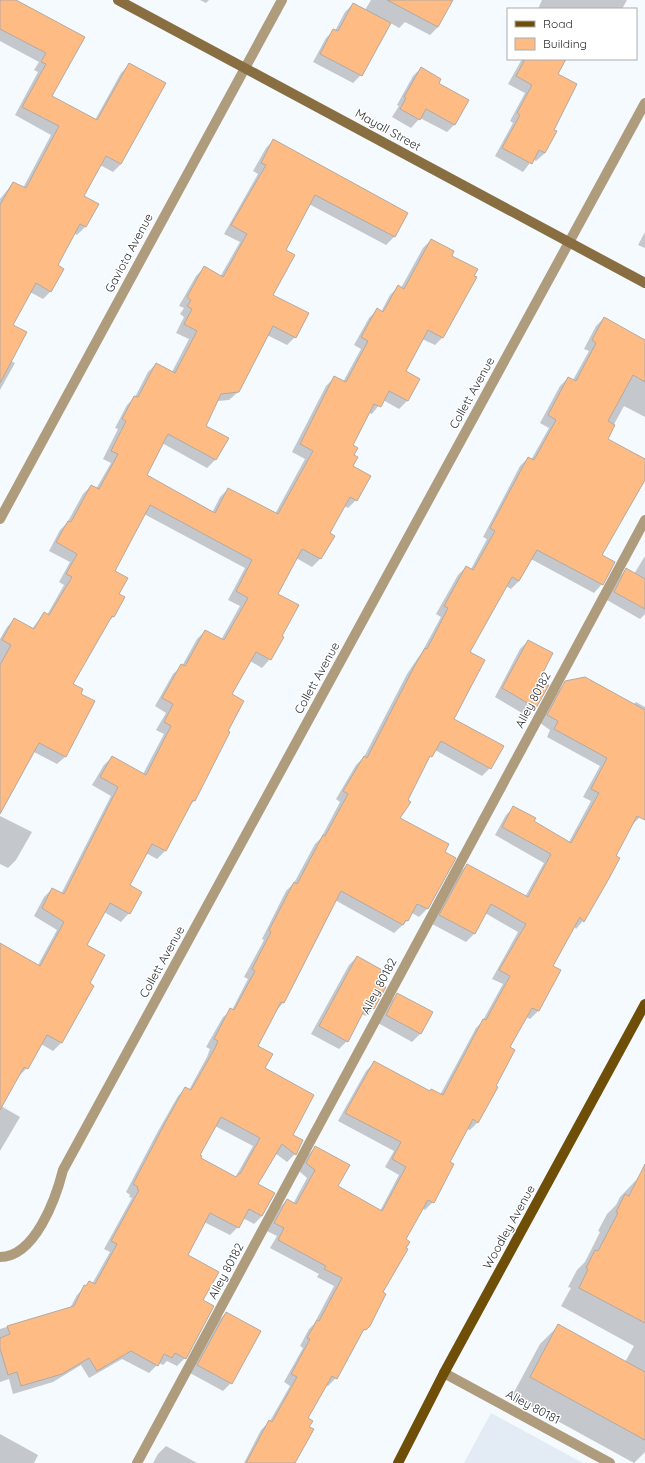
<svg xmlns="http://www.w3.org/2000/svg" width="645" height="1463" viewBox="0 0 645 1463" font-family="Quicksand,sans-serif">
  <style>
    .built { fill: #e3ecf4 }
    .shadow { fill: #0003; fill-rule: evenodd }
    .building { fill: #febb83; stroke: #b3aaa3; fill-rule: evenodd }
    .lines { fill: none; stroke-linecap: round; stroke-linejoin: round }
    .lane { stroke: #ae9c7d; stroke-width: 10 }
    .street { stroke: #ae9c7d; stroke-width: 10 }
    .secondary { stroke: #896e41; stroke-width: 10 }
    .primary { stroke: #6f4e08; stroke-width: 10 }
    .labels { text-anchor: middle; stroke-width: 3; stroke-linejoin: round; paint-order: stroke }
    .street-label { font-size: 12px; fill: #2c2f32; stroke: #fff }
  </style>
  <rect width="100%" height="100%" fill="#f5faff"/>
  <path class="built" d="M491,1413l92,50h-119z"/>
  <path class="shadow" d="M0,0h11l72,37 -32,60 44,23 26,-47 8,-8 -8,99 -8,8 -13,-7 -17,32 14,8 -12,22 -8,8 -3,-2 -17,33 -6,25 -8,8 -13,-7 -18,33 -1,36 4,2 -15,27v-191l13,-16 10,5 28,-53 -36,-20 23,-43 -4,-2 5,-8 -39,-21z
    M200,0h9l-3,3z
    M371,0h81l-14,27 -8,8 -25,-13 -6,6 -10,-6 -28,53 -8,8 -40,-21 13,-24 8,-8 1,1 10,-19 8,-8 12,6z
    M542,0h85l-5,9h-84z
    M522,59h43l-8,15 -5,56 -7,23 -9,8 -3,-2 -10,13 -28,-16 18,-33 -3,-2 15,-28 -17,-9z
    M421,68l17,15 17,41 -8,8 -27,-14 -9,10 -19,-11 7,-11 -2,-1 16,-29z
    M274,140l133,73 -13,24 -8,8 -77,-41 -25,46 -12,45 23,42 -8,8 -20,-10 -29,57 -9,8 -12,1 -12,25 22,12 -12,22 -8,8 -45,-25 -17,33 67,37 8,-16 8,-8 47,25 30,-55 -13,-7 34,-66 8,-8 9,4 18,-33 -7,-4 15,-27 8,-8 4,2 9,-17 8,-8 3,1 22,-40 8,-8 19,16 -7,81 -8,8 -13,-6 -18,32 15,8 -12,22 -8,8 -16,-9 -11,14 -3,-1 -17,33 -1,21 5,33 -8,8 -4,-2 -16,27 5,3 -13,23 -8,8 -16,-9 -19,36 4,42 -11,23 -8,9 -12,-7 -19,34 -5,36 2,1 -34,69 -7,7 -22,43 -8,8 -11,-6 -18,32 1,28 -8,9 -17,-10 -19,33 3,39 5,2 -32,57 -8,8 -12,-7 -14,24 -8,8 -18,30 19,11 -20,34v-206l38,20 19,-35 -23,-14 10,-19 8,-8 9,5 50,-98 -19,-11 12,-20 8,-8 31,17 21,-40 -8,-4 10,-17 -11,-7 18,-32 9,-8 15,-27 8,-8 16,9 19,-34 -12,-6 17,-32 -101,-54 -31,57 5,24 6,3 -11,19 -7,7 -34,60 -6,72 -9,8 -23,-12 -34,62v-175l7,-12 8,-8 17,10 12,-16 3,2 17,-30 -5,-3 11,-20 -21,-11 11,-21 7,-7 16,-29 8,-8 5,3 15,-26 -8,-4 15,-30 -3,-1 12,-23 8,-8 13,-25 8,-8 16,8 17,-33 -13,-6 8,-16 -4,-3 4,-6 -5,-2 17,-30 8,-8 16,9 20,-35 -16,-8 34,-60 -5,-3 13,-23z
    M645,232v16l-7,-3z
    M604,318l41,26v73l-21,-11 -18,33 39,21v18l-44,78 13,7 -12,21 -8,9 -63,-34 -12,22 -8,8 -5,-3 -37,66 -16,67 37,49 -8,8 -47,-26 -8,10 -28,59 55,39 -27,51 -8,8 -7,-4 -4,7 -14,13 -59,-33 -52,103 -7,8 -19,35 34,89 11,6 -7,13 -8,8 -12,-9 -18,31 17,9 -12,23 -8,8 -11,-6 -5,9 -8,8 -26,-13 -17,33 14,45 -16,58 -8,8 -10,-5 -4,4 -4,-2 -10,10 -27,-14 -33,19 -8,-13 -28,17 -40,12 -4,-15 -9,3v-53l70,-21 7,-13 12,-13 3,2 18,-32 -6,-3 28,-51 -3,-1 1,-2 -4,-3 31,-59 21,-37 8,-8 3,2 18,-33 3,-8 -4,-2 17,-30 9,-7 16,-31 -4,-2 20,-37 -2,-1 24,-48 8,-8 21,-39 6,-6 19,-36 -4,-3 20,-34 8,-8 43,-83 15,-22 19,-35 -5,-3 22,-39 8,-8 5,2 16,-30 -4,-2 37,-71 8,-8 3,2 18,-32 -9,-5 20,-37 8,-8 5,2 16,-29 -5,-2 12,-23zM215,1126l38,20 -18,32 -35,-19 -2,-4z
    M645,556v58l-5,5 -33,-19 11,-22 8,-8 8,4z
    M528,641l5,48 14,-3 -12,22 -8,8 -32,-19 25,-48z
    M566,682l67,23 3,-3 9,5v99l-5,11 -9,9 -48,95 -7,8 -2,-3 -23,40 9,5 -22,40 -8,8 -4,-2 -17,31 -31,74 -8,8 -3,-1 -18,34 -16,39 -8,8 -3,-2 -18,31 -35,87 -9,8 -24,44 -8,8 -3,-1 -18,33 -14,45h-49l17,-33 9,-9 20,-35 -6,-4 19,-34 -3,-2 9,-17 5,-5 20,-38 -17,-9 2,-3 -49,-26 7,-12 -10,-5 12,-23 8,-8 6,4 14,-26 -8,-7 8,-15 8,-8 22,39 43,24 19,-36 -14,-8 9,-16 -56,-30 28,-50 8,-8 56,29 10,3 36,-67 6,-6 21,-38 -11,-5 26,-47 -33,-19 -11,21 -8,8 -34,-18 27,-51 8,-8 58,32 19,-34 -49,-28 11,-20 8,-8 19,15 36,20 22,-41 -8,-4 17,-31 -53,-29 3,-7 -10,-7 18,-32z
    M0,816l32,16 -16,28 -8,8 -8,-4z
    M357,957l18,25 -1,26 -8,8 -5,-2 -14,27 -8,8 -28,-15 38,-69z
    M398,994l34,19 -12,21 -8,8 -34,-19 12,-21z
    M638,1178l7,4v270l-11,11 -122,-67 28,-52 18,-18 67,36 9,-16 -73,-40 10,-18 -3,-1 9,-17 8,-8 15,-30 -2,-1 9,-17 9,-9 4,-8z
    M226,1313l5,70 -8,8 -33,-18 28,-52z
    M0,1434l38,21 -4,8h-34z
    M166,1446l31,17h-44l5,-9z"/>
  <path class="building" d="M0,0h16l69,37 -33,59 45,24 32,-57 37,20 -45,81 -15,-8 -22,40 15,8 -13,23 -6,-3 -22,41 6,4 -13,23 -15,-9 -23,42 14,7 -27,51v-178l13,-23 13,6 33,-62 -37,-19 24,-43 -5,-2 5,-9 -46,-24z
    M387,0h66l-15,27z
    M353,3l38,20 -29,53 -42,-22 13,-25 5,2z
    M525,59h41l-8,15 19,10 -23,46 3,1 -12,22 -6,-3 -7,14 -30,-16 18,-33 -3,-2 15,-28 -16,-9z
    M421,67l20,12 -2,4 1,1 29,16 -14,25 -29,-16 -6,11 -20,-11 6,-11 -2,-1z
    M273,139l135,74 -13,24 -80,-42 -29,55 9,5 -22,40 36,18 -13,25 -23,-12 -34,66 -18,2 -15,32 23,12 -13,22 -48,-26 -21,41 68,38 13,-25 50,26 35,-63 -13,-7 34,-68 12,6 22,-41 -7,-4 16,-29 6,4 15,-27 6,4 27,-50 23,12 -2,5 26,13 -4,7 3,1 -34,61 -15,-8 -22,41 14,8 -12,22 -19,-10 -8,16 -7,-3 -21,41 5,3 -4,7 4,2 -5,9 18,10 -14,25 -7,-4 -20,36 5,3 -14,23 -19,-10 -24,45 21,11 -17,31 2,1 -13,23 -15,-8 -24,42 12,7 -16,30 2,1 -35,69 -2,-1 -27,51 -14,-7 -22,41 12,7 -12,22 -20,-11 -23,42 18,10 -15,28 4,3 -32,57 -15,-8 -19,34 -4,-2 -24,43v-167l40,23 24,-44 -22,-14 10,-20 12,6 54,-107 -18,-10 12,-21 34,19 25,-49 -7,-4 9,-18 -11,-6 19,-34 4,2 20,-36 19,10 24,-42 -12,-7 16,-31 -102,-55 -35,66 13,7 -9,16 6,3 -11,20 -2,-1 -39,68 10,5 -2,5 14,7 -29,56 -27,-14 -39,71v-149l11,-20 -9,-5 12,-22 20,11 10,-17 5,3 23,-38 -6,-3 11,-20 -21,-12 12,-21 3,1 20,-37 8,4 19,-35 -7,-3 15,-30 -4,-2 12,-23 4,1 18,-34 19,10 22,-42 -13,-7 8,-15 -5,-3 4,-6 -4,-3 17,-31 19,11 24,-43 -16,-9 35,-60 -5,-2z
    M604,317l41,23v42l-12,-7 -25,46 7,4 -7,14 37,20v21l-43,75 13,7 -12,23 -66,-35 -18,31 -7,-4 -42,75 15,8 -31,59 50,27 -13,23 -50,-28 -9,16 -2,-1 -22,44 3,2 -11,16 49,26 -4,8 11,6 -28,51 -11,-5 -9,17 -2,-1 -3,5 -62,-34 -57,112 -3,-1 -23,44 15,8 -8,14 49,27 -21,40 10,5 -7,15 -14,-11 -24,40 17,9 -13,23 -13,-7 -10,19 -29,-15 -22,42 31,17 -16,28 11,6 -28,53 -11,-6 -3,5 -8,-4 -6,12 -27,-15 -34,20 -8,-13 -27,16 -41,12 -4,-14 -9,3 -8,-27v-10l10,-4 -3,-8 67,-20 10,-21 2,1 3,-5 6,3 22,-40 -6,-3 28,-51 -2,-1 1,-2 -5,-3 32,-61 20,-36 6,3 24,-42 3,-7 -4,-2 16,-31 4,2 21,-39 -3,-2 19,-37 -2,-2 25,-48 3,2 26,-49 2,1 23,-42 -5,-3 21,-35 3,2 48,-93 10,-17 2,1 21,-41 -4,-2 22,-40 7,4 22,-39 -5,-3 38,-71 6,3 22,-40 -8,-5 20,-38 8,4 20,-38 -4,-3zM221,1117l39,21 -20,36 -1,-1 -3,4 -35,-19 1,-2 -2,-1z
    M626,568l19,11v30l-31,-17z
    M528,640l25,13 -18,35 14,-3 -13,23 -34,-20z
    M585,677l60,33v110l-8,-4 -21,40 4,2 -13,24 -23,40 -4,-5 -27,49 8,4 -22,41 -7,-3 -22,39 5,3 -19,36 2,1 -20,36 -5,-4 -23,43 4,2 -20,39 -6,-3 -22,39 4,3 -4,6 2,1 -25,43 3,2 -16,32 -4,4 -2,-1 -27,50 -5,-3 -24,42 5,3 -4,6 5,2 -19,34h-49l23,-43 3,2 25,-45 -6,-3 19,-35 -3,-1 10,-18 2,1 23,-43 -18,-9 2,-3 -48,-26 6,-12 -10,-5 13,-24 9,5 19,-34 -9,-7 9,-17 35,19 -12,21 44,25 24,-44 -14,-8 9,-17 -56,-29 29,-52 56,30 1,-2 12,6 40,-76 3,1 24,-44 -11,-6 27,-46 -35,-20 -16,30 -36,-19 28,-51 61,33 23,-43 -49,-27 11,-21 23,12 -2,3 37,22 28,-50 -8,-4 16,-31 -53,-29 4,-8 -11,-6 18,-34z
    M357,956l25,14 -6,12 10,5 -12,22 -7,-4 -19,37 -29,-16z
    M397,993l36,19 -12,22 -35,-19z
    M645,1164v159l-66,-35 9,-19 -2,-1 9,-18 3,1 20,-38 -2,-1 9,-18 4,2z
    M226,1312l35,19 -29,53 -35,-19z
    M558,1324l87,48v68l-115,-63z"/>
  <g class="lines">
    <path class="lane" d="M444,1373l166,90
      M137,1463l508,-943"/>
    <path class="street" d="M0,519l282,-519
      M0,1257c35,0 56,-59 63,-87l582,-1067"/>
    <path class="secondary" d="M118,0l527,283"/>
    <path class="primary" d="M398,1463l46,-90 201,-369"/>
  </g>
  <g class="labels">
    <g class="street-label">
      <text transform="translate(388 130) rotate(29)" y="4">Mayall Street</text>
      <text transform="translate(129 253) rotate(-62)" y="4">Gaviota Avenue</text>
      <text transform="translate(472 393) rotate(-61)" y="4">Collett Avenue</text>
      <text transform="translate(317 678) rotate(-61)" y="4">Collett Avenue</text>
      <text transform="translate(533 700) rotate(-62)" y="4">Alley 80182</text>
      <text transform="translate(162 962) rotate(-61)" y="4">Collett Avenue</text>
      <text transform="translate(379 986) rotate(-62)" y="4">Alley 80182</text>
      <text transform="translate(509 1227) rotate(-61)" y="4">Woodley Avenue</text>
      <text transform="translate(226 1271) rotate(-62)" y="4">Alley 80182</text>
      <text transform="translate(533 1407) rotate(28)" y="4">Alley 80181</text>
    </g>
  </g>
  <rect x="507" y="8" width="130" height="52" fill="#ffffff" stroke="#abacad"/>
  <rect x="515" y="21" width="20" height="6" fill="#6f4e08" stroke="#abacad"/>
  <text x="543" y="28" font-size="12" fill="#2c2f32">Road</text>
  <rect x="515" y="38" width="20" height="12" fill="#febb83" stroke="#abacad"/>
  <text x="543" y="48" font-size="12" fill="#2c2f32">Building</text>
</svg>
